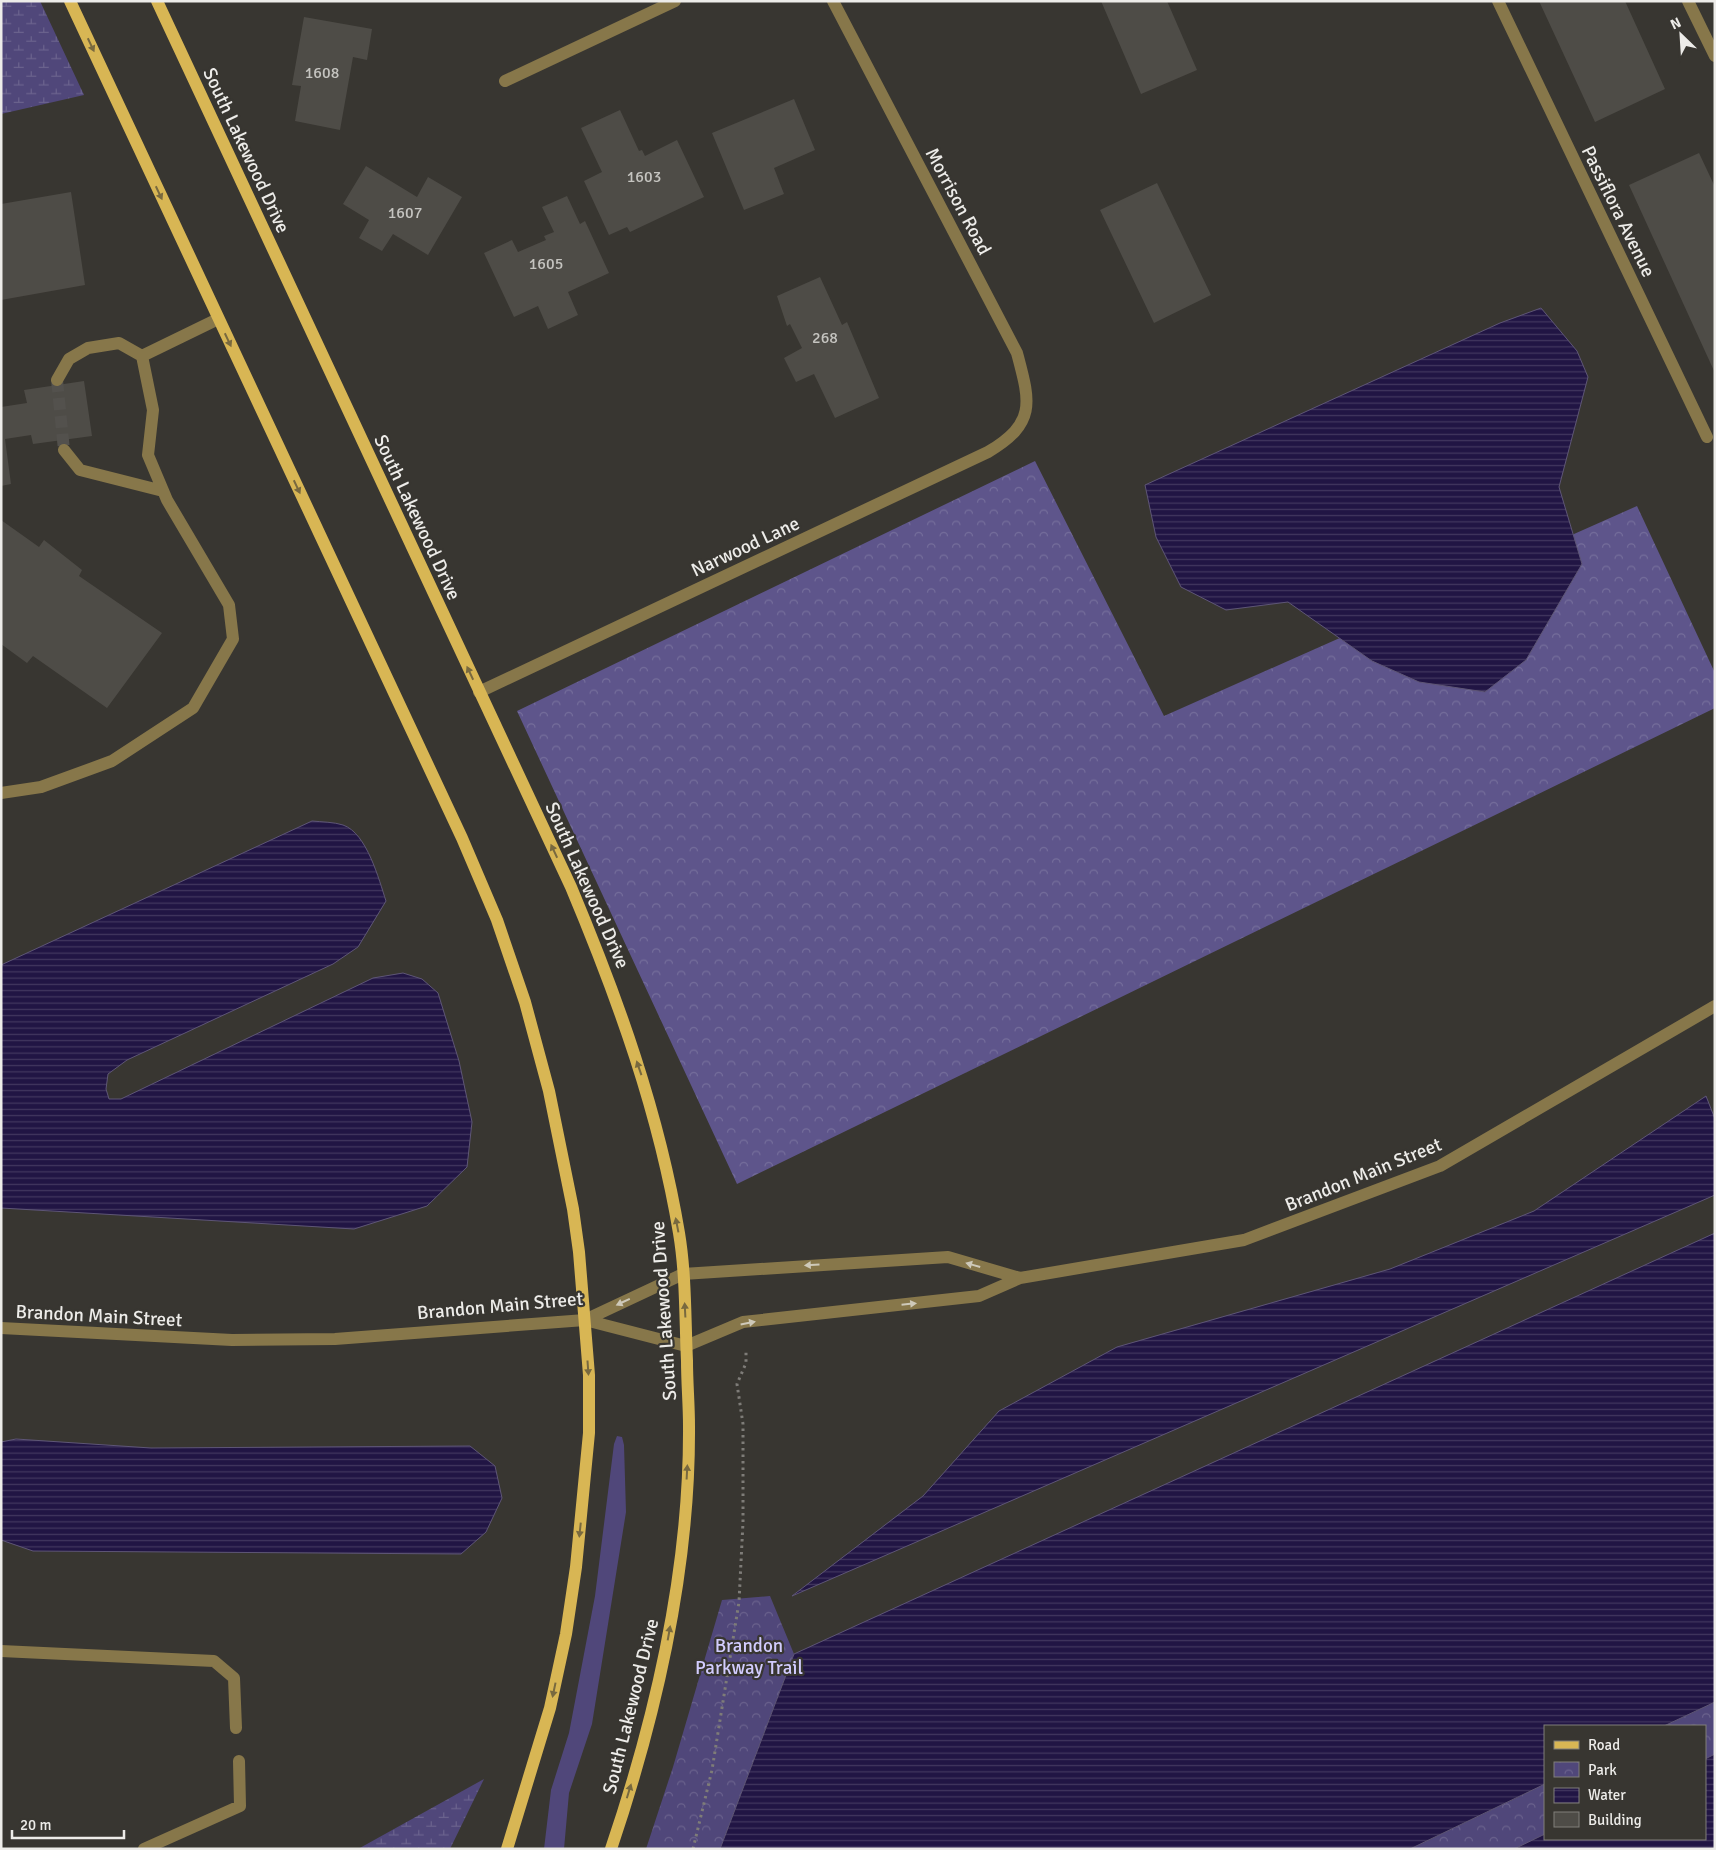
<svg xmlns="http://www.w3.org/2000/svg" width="1716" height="1850" viewBox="0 0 1716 1850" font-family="Signika,sans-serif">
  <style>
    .forest { fill: url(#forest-crowns) }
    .wetland { fill: url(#wetland-marsh) }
    .park { fill: url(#park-crowns) }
    .garden { fill: #50477a }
    .water { fill: url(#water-rules); stroke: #5e5676 }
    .building { fill: #4e4c47 }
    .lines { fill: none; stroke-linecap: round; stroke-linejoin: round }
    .minor-tunnel { stroke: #53514d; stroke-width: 12; stroke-dasharray: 12 6; stroke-linecap: butt }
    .path { stroke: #7e7c78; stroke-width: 3; stroke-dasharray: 2.5 4; stroke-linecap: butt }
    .minor { stroke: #87774a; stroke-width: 12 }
    .major { stroke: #d8b654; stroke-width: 12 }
    .oneway { fill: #78693f }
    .oneway2 { fill: #cec9b9 }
    .labels { text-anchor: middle; stroke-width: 4.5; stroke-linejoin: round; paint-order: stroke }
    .number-label { font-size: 16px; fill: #c5c4c0 }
    .street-label { font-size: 19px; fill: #edece9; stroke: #383631 }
    .park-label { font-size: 19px; fill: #d2ccfe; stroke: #383631 }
  </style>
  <defs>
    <pattern id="forest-crowns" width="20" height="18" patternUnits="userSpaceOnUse" patternTransform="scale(1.25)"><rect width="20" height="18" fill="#5e558b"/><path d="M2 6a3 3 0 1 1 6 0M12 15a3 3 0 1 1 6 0" fill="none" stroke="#756e9b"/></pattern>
    <pattern id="wetland-marsh" width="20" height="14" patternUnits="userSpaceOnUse" patternTransform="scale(1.25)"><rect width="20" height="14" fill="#50477a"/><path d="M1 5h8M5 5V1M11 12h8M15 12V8" fill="none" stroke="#6a628d"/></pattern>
    <pattern id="park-crowns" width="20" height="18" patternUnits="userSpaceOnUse" patternTransform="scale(1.25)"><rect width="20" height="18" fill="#50477a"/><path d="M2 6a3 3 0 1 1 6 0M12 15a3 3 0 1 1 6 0" fill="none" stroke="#6a628d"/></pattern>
    <pattern id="water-rules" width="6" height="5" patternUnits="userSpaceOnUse" patternTransform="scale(1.25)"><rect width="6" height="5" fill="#211544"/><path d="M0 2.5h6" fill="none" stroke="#42375f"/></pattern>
  </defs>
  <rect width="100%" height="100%" fill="#383631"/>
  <path class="forest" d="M1035,461l129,255 473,-210 78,167v35l-978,476 -220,-473z"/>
  <path class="wetland" d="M1,1h39l44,94 -83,19z
    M484,1779l-34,70h-92z"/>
  <path class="park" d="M770,1596l24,58 -74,195h-74l27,-82 49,-167z
    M1715,1702v52l-10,5v-33h-41z
    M1545,1784v50l-31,15h-104z"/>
  <path class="garden" d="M617,1436l5,1 2,8 2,67 -34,212 -23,69 -5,56h-20l7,-59 18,-57 26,-137 19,-152z"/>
  <path class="water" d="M1541,308l36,43 11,26 -29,110 23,77 -56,96 -41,32 -66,-10 -47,-21 -84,-59 -62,8 -45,-23 -25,-50 -11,-52 355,-162z
    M312,821c10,1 22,1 31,4 24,8 36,55 43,76l-28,46 -25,17 -206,96 -19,14 -2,15 3,10h12l252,-121 30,-5 19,6 16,14 21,68 13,61 -5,45 -40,39 -73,23 -353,-21v-243z
    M1706,1096l9,23v76l-923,401 131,-100 76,-85 118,-64 273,-78 144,-58z
    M1715,1233v469l-51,24h-119v58l-135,65h-690l74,-195z
    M16,1439l135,9 319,-2 25,20 7,32 -16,34 -25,22 -428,-3 -32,-11v-98z
    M1715,1754v95h-201l31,-15v5h160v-80z"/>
  <path class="building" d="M1101,1h66l30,69 -56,24z
    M1539,1h86l40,88 -70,33z
    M304,17l68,12 -5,31 -14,-3 -13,73 -45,-9 6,-35 -9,-1z
    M794,99l21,51 -41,18 10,26 -40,16 -32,-77z
    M620,110l19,41 3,-1 3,6 32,-16 27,57 -74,35 -3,-5 -18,8 -25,-54 18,-9 -21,-44z
    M1699,153l16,34v186l-86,-188z
    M366,166l51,31 11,-20 34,20 -34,58 -35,-21 -11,17 -23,-13 10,-18 -26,-16z
    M1157,183l54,112 -57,28 -54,-113z
    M71,192l14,93 -84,15v-96z
    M567,196l13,28 5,-3 24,52 -41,19 10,23 -30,14 -10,-23 -24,11 -30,-64 28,-13 6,12 28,-12 -2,-4 10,-4 -12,-25z
    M820,277l22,48 5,-3 32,76 -44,20 -21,-44 -18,8 -12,-24 18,-10 -12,-24 -3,2 -10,-30z
    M84,381l8,55 -59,8 -2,-9 -26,4 6,45 -10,2v-79l26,-4 -3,-13z
    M1,520l38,27 5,-7 38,30 -3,6 83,57 -55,75 -74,-52 -6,7 -26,-19z"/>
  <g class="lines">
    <path class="minor-tunnel" d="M57,380l7,70"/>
    <path class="path" d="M693,1849l19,-79 27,-168 4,-80v-98l-6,-40 9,-21v-13"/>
    <path class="minor" d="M1498,1l209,436
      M1688,1l27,55
      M505,81l170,-80
      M57,380l12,-21 19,-11 31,-5 23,13
      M64,450l16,20 83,21
      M479,692l509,-240c49,-29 42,-50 29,-99l-184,-352
      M1,793l40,-6 71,-26 81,-53 40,-69 -4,-34 -62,-105 -19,-45 5,-45 -11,-54 76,-37
      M585,1320l101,26 57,-24 236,-26 41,-18 224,-38 196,-74 275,-160
      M1,1328l231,12 103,-1 250,-19 98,-46 265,-17 72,21
      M1,1651l213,10 20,17 2,50
      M144,1849l96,-43 -1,-45"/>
    <path class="major" d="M70,1l392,837 35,82 28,82 24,89 24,118 6,43 10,123v58l-13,134 -10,67 -16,74 -43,141
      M157,1l414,886c47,112 88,226 108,346 7,42 6,86 8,128 0,22 2,43 2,65 1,144 -32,287 -78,423"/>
  </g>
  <defs><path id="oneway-solid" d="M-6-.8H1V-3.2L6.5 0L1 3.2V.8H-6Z" transform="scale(1.25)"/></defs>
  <g class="oneway">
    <use href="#oneway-solid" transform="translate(91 45) rotate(65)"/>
    <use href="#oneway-solid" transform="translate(159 193) rotate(65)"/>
    <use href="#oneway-solid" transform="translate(228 340) rotate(65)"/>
    <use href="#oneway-solid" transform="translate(297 487) rotate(65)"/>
    <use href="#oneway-solid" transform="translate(470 673) rotate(-115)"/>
    <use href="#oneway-solid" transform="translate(554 851) rotate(-115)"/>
    <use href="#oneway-solid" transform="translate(639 1068) rotate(-109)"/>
    <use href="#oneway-solid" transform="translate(677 1225) rotate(-101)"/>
    <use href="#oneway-solid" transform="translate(685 1310) rotate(-93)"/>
    <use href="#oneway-solid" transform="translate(588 1368) rotate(86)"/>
    <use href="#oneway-solid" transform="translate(687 1472) rotate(-87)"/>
    <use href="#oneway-solid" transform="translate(580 1530) rotate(96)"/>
    <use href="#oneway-solid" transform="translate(669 1633) rotate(-80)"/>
    <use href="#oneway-solid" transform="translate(554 1690) rotate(102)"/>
    <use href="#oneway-solid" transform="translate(629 1791) rotate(-73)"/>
  </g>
  <g class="oneway2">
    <use href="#oneway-solid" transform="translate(812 1265) rotate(177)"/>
    <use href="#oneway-solid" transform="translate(973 1265) rotate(-164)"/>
    <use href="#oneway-solid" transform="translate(623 1302) rotate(155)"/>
    <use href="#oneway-solid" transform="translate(909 1304) rotate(-6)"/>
    <use href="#oneway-solid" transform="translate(748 1323) rotate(-11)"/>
  </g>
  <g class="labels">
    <g class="number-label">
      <text x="322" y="78">1608</text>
      <text x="644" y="182">1603</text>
      <text x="405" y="218">1607</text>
      <text x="546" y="269">1605</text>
      <text x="825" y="343">268</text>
    </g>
    <g class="street-label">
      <text transform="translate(247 150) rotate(65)" y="7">South Lakewood Drive</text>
      <text transform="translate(959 201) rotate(62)" y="7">Morrison Road</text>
      <text transform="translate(1619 211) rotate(64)" y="7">Passiflora Avenue</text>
      <text transform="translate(418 517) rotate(65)" y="7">South Lakewood Drive</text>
      <text transform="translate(745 546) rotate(-25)" y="7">Narwood Lane</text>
      <text transform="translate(588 885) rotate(66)" y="7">South Lakewood Drive</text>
      <text transform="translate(1363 1174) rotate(-22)" y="7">Brandon Main Street</text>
      <text transform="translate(500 1305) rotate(-5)" y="7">Brandon Main Street</text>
      <text transform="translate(663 1311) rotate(-94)" y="7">South Lakewood Drive</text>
      <text transform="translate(99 1315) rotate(3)" y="7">Brandon Main Street</text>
      <text transform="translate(630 1706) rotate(-76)" y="7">South Lakewood Drive</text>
    </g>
    <g class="park-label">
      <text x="749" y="1652">Brandon<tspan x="749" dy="22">Parkway Trail</tspan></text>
    </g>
  </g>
  <rect width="1716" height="1850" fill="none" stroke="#edece9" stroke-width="5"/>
  <rect x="1544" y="1725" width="162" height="115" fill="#383631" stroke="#807f7b"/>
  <rect x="1554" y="1741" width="25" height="8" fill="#d8b654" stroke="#807f7b"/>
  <text x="1588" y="1750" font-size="15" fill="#edece9">Road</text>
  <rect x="1554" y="1762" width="25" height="15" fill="url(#park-crowns)" stroke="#807f7b"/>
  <text x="1588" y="1775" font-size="15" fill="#edece9">Park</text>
  <rect x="1554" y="1788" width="25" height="15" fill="url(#water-rules)" stroke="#807f7b"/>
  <text x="1588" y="1800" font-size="15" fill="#edece9">Water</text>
  <rect x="1554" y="1812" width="25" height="15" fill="#4e4c47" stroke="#807f7b"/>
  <text x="1588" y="1825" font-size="15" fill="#edece9">Building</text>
  <g transform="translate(1681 35) rotate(335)" stroke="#383631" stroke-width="4" paint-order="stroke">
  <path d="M0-4L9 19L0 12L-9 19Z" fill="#edece9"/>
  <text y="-8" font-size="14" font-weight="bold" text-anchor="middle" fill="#edece9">N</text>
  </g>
  <path d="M12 1830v8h112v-8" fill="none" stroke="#edece9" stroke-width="2.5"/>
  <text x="20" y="1830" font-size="15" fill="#edece9" stroke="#383631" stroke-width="4" paint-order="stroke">20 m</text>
</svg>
